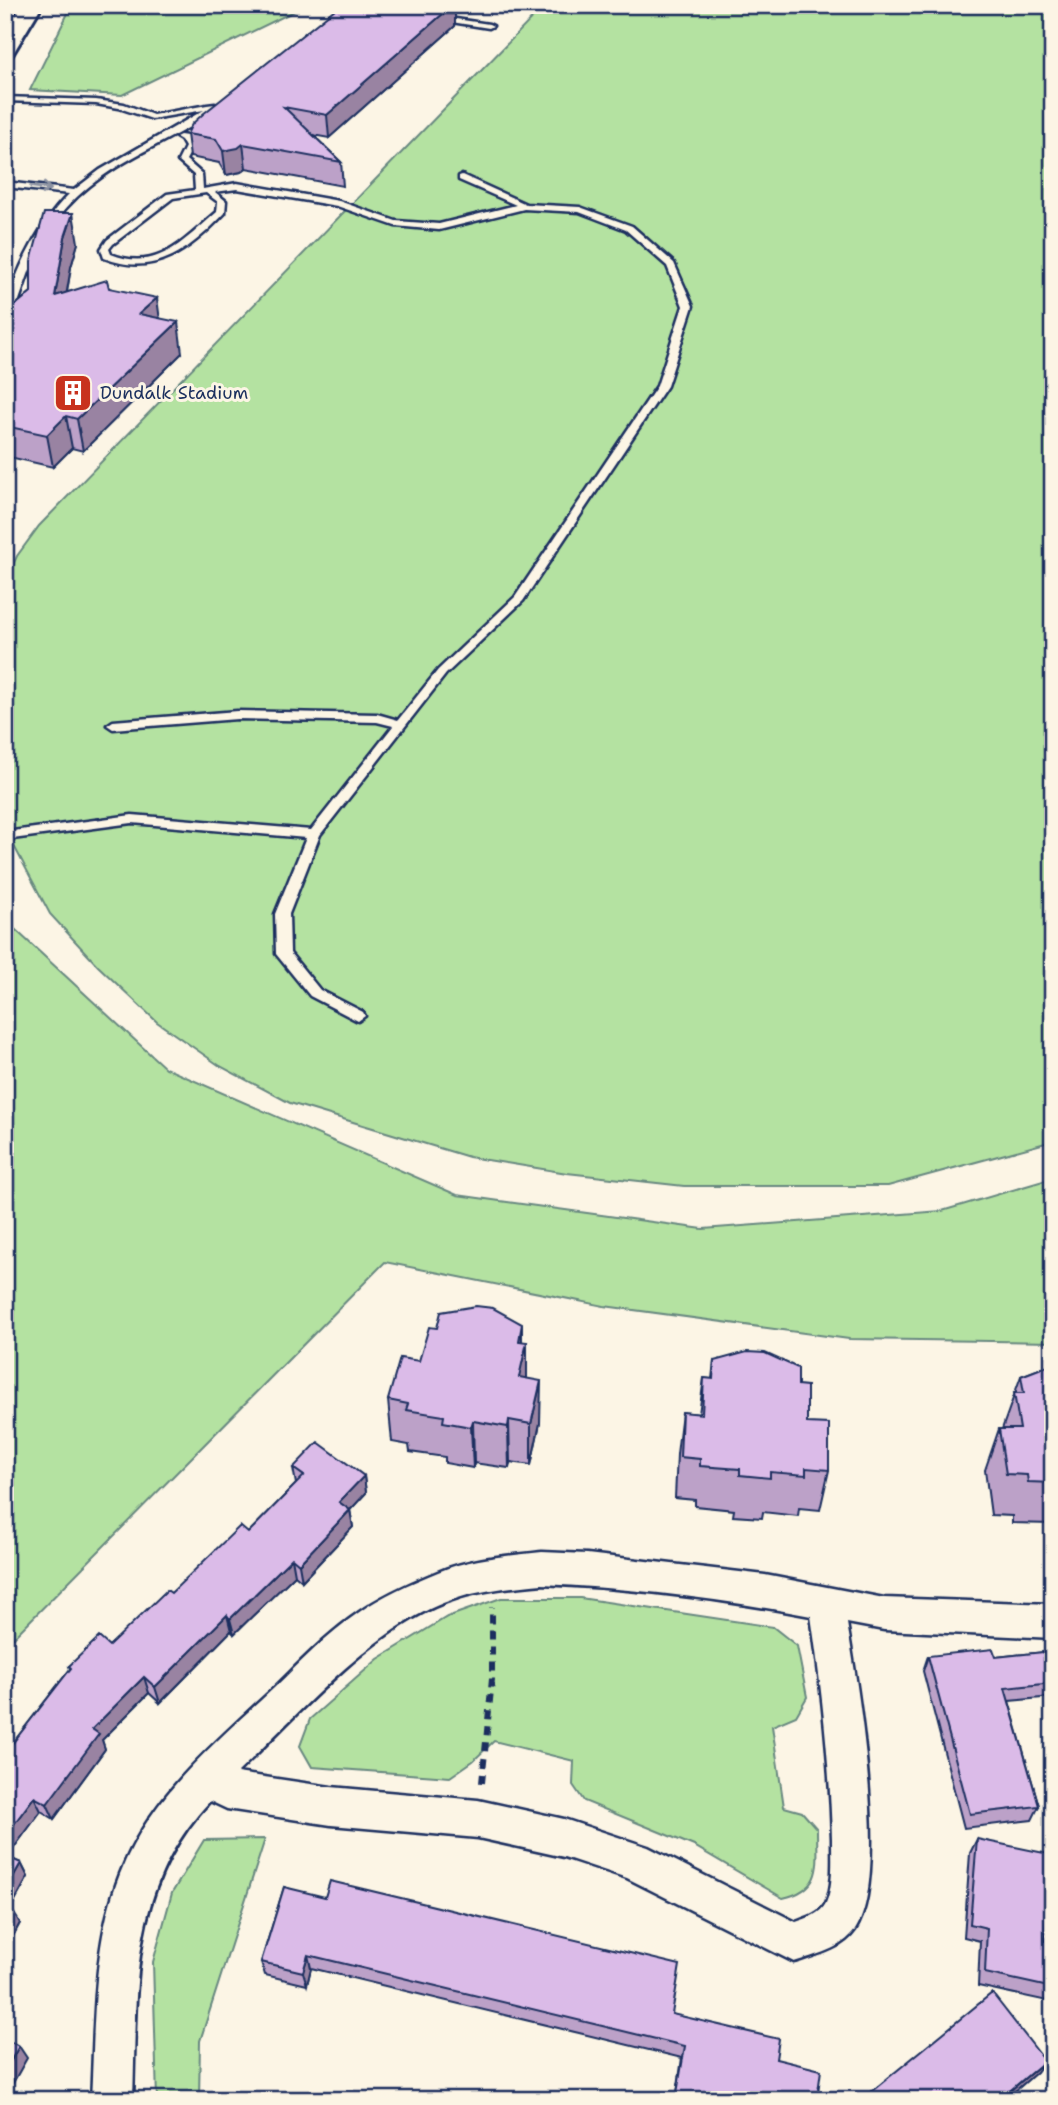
<svg xmlns="http://www.w3.org/2000/svg" width="1058" height="2105" viewBox="0 0 1058 2105" font-family="'Shantell Sans',sans-serif">
  <style>
    .green { fill: #b4e2a1; stroke: #688880; stroke-width: 2 }
    .lines { fill: none; stroke-linecap: round; stroke-linejoin: round }
    .service-casing { stroke: #1b2f5e; stroke-width: 5 }
    .minor-casing { stroke: #1b2f5e; stroke-width: 5 }
    .primary-casing { stroke: #1b2f5e; stroke-width: 6 }
    .path { stroke: #1b2f5e; stroke-width: 6; stroke-dasharray: 9 7; stroke-linecap: butt }
    .service { fill: #fcf5e5; fill-rule: evenodd }
    .minor { fill: #fcf5e5; fill-rule: evenodd }
    .primary { fill: #fcf5e5; fill-rule: evenodd }
    .wall { fill: #bca1c8; stroke: #1b2f5e; stroke-width: 2 }
    .shaded-wall { fill: #9983a2; stroke: #1b2f5e; stroke-width: 2 }
    .building { fill: #dbbbe8; stroke: #1b2f5e; stroke-width: 2 }
    .oneway { stroke: #8c92a2 }
    .labels { text-anchor: middle; stroke-width: 6; stroke-linejoin: round; paint-order: stroke }
    .far-poi-label { font-size: 18px; fill: #1b2f5e; stroke: #fcf5e5; text-anchor: start }
  </style>
  <rect width="100%" height="100%" fill="#fcf5e5"/>
  <filter id="ink" filterUnits="userSpaceOnUse"><feTurbulence type="fractalNoise" baseFrequency=".0143" numOctaves="2"/><feDisplacementMap in="SourceGraphic" scale="14" xChannelSelector="R" yChannelSelector="G"/><feConvolveMatrix kernelMatrix="1 2 1 2 8 2 1 2 1" color-interpolation-filters="sRGB"/></filter>
  <g filter="url(#ink)">
    <path class="green" d="M72,5h235l-185,90 -92,-5z
      M545,5h508v1136l-165,45h-204l-117,-13 -98,-16 -179,-54 -70,-37 -63,-44 -59,-56 -48,-52 -45,-85v-247l12,-26 22,-30z
      M5,920l160,148 292,127 246,34 239,-18 111,-33v164l-204,-3 -245,-33 -219,-44 -380,384z
      M501,1598h79l193,29 24,19 10,51 -11,19 -24,10 12,81 18,5 15,17c0,35 7,60 -34,69l-89,-52 -110,-45 -11,-16 1,-24 -80,-20 -21,20 -23,16 -138,-10 -12,-21 10,-27 68,-60 69,-42z
      M265,1839l-65,202 -1,59h-42l-4,-138 19,-69 32,-53z"/>
    <g class="lines">
      <g class="service-casing">
        <path id="service" d="M436,16l53,8 4,2 -4,2 -50,-8h-3z
          M5,97l91,3 28,4 29,11 54,-10 8,-1 4,2c-25,22 -59,36 -87,52 -40,22 -74,50 -94,92 -11,24 -18,50 -28,75l-5,3c0,-42 34,-105 64,-134l-64,-7v-5l69,8 26,-20 104,-60 -52,9 -33,-11 -23,-4 -91,-3z
          M180,135l7,1 6,11 -7,13 16,14 1,15 34,-6 102,18 57,20 43,3 77,-19 -57,-25v-4l3,-1 64,29 54,3 52,19 42,37 19,43 -26,80 -144,215 -77,73 -126,161 -31,79 1,39 30,37 43,22 2,4 -7,5 -48,-25 -34,-42 -1,-40 31,-76 -174,-15 -127,17v-8l127,-17 179,15 82,-104 -16,-4 -140,-3 -124,10 -6,-4 6,-4 124,-10 140,3 21,6 40,-50 77,-73 142,-211 26,-80 -16,-40 -41,-36 -47,-18 -55,-3 -85,21 -44,-4 -58,-20 -100,-17 -22,3 11,9 -1,12c-34,36 -70,65 -121,45l-3,-9 6,-9 60,-46 28,-4 -1,-15 -16,-14 7,-14 -4,-7 -5,-3zM206,193l12,9 -1,10c-33,28 -60,61 -106,42l-2,-5 4,-5 60,-46z"/>
      </g>
      <g class="minor-casing">
        <path id="minor" d="M542,1552l45,2 178,21 119,23 169,6v34l-169,-8 -37,-7c11,65 43,255 8,307 -13,19 -40,25 -61,32l-167,-84 -63,-21 -86,-19 -147,-13 -104,-16 -17,-8c-82,87 -73,188 -77,299h-42c4,-75 1,-155 29,-226 30,-78 95,-131 154,-186 27,-26 53,-54 84,-75 23,-17 53,-30 80,-41 33,-14 69,-16 104,-20zM542,1584c89,4 181,15 269,32 11,74 19,149 21,223 0,19 2,46 -6,64 -5,11 -19,15 -30,19l-148,-75 -84,-28 -86,-19 -147,-13 -94,-14c60,-57 141,-152 221,-175 27,-9 55,-11 84,-14z"/>
      </g>
      <g class="primary-casing">
        <path id="primary" d="M22,5h20l-30,50 -7,2v-24z"/>
      </g>
      <path class="path" d="M482,1783l10,-104v-72"/>
      <use href="#service" class="service"/>
      <use href="#minor" class="minor"/>
      <use href="#primary" class="primary"/>
    </g>
    <path class="wall" d="M455,26l-126,112 -16,-3 28,27 2,24 -97,-18 -5,4 -15,3 -7,-12 -29,-6 -3,-23z
      M78,243l-7,24 -4,25 42,-4 51,30 22,35 -99,98 -11,-3 -19,19 -48,-11v-142l26,-22z
      M522,1342h5v37l13,44 -9,42 -21,-3 -1,6 -35,-5 -1,5 -28,-5v-6l-35,-5 -1,-7 -17,-3 -4,-42 31,-39z
      M714,1361l84,24 9,38 22,47 -9,40 -21,-2 -1,8 -35,-4 -1,6 -29,-2 1,-6 -39,-4v-6l-20,-2 2,-44 5,-42 17,2 5,-36 8,1z
      M1053,1364v166l-1,-6 -40,-1v-7l-21,-1 -6,-45 14,-41h3l19,-53z
      M293,1468l71,8 2,17 -16,17 3,17 -51,54 -7,-6 -61,59 -3,-3 -71,72 -11,-10 -47,47 3,9 -51,70 -13,-8 -34,46 14,6 7,14 -18,32 10,14 -15,28v-198l65,-84 -1,-3 40,-20 62,-53 77,-60 48,-49z
      M1053,1651v46l-44,4 30,105 -7,14 -68,8 -41,-157 5,-15 68,1z
      M977,1839l68,102 8,1v59l-1,1 -74,-16 2,-45 -16,-4 6,-84z
      M284,1887l388,127 104,45 41,41h-141l6,-42 -371,-90 -4,17 -42,-10 -4,-13z"/>
    <path class="shaded-wall" d="M453,5h2v21l-126,112 -2,-23z
      M243,144l3,24 -5,4 -15,3 -3,-24z
      M73,213l5,30 -7,24 -10,59 -6,-30 10,-59z
      M157,298l4,30 -22,-14z
      M178,322l4,31 -99,98 -6,-32z
      M66,416l6,32 -19,19 -6,-32z
      M522,1324v38l5,-20v43l-8,34v-78z
      M541,1381l-1,42 -9,42v-41z
      M509,1420l1,42 -1,6 -1,-41z
      M473,1421l1,42 -1,5 -2,-41z
      M364,1476l2,17 -24,26 -3,-17z
      M350,1510l3,17 -51,54 -3,-17z
      M292,1558l3,17 -61,59 -4,-15z
      M227,1615l4,16 -71,72 -5,-16z
      M144,1677l5,16 -47,47 3,9 -51,70 -7,-15 45,-75z
      M34,1797l7,14 -36,49v-24z
      M21,1863l7,14 -22,40 -1,-26z
      M12,1910l8,13 -15,28v-28z
      M308,1955l3,13 -4,17 -4,-13z
      M19,2046l8,12 -22,39v-26z
      M1045,2061l-8,11 -32,28h-6z"/>
    <path class="building" d="M340,5h113l-126,110 -43,-8 57,55 -98,-18 -5,4 -15,3 -7,-12 -29,-5 5,-10 11,-10z
      M44,213h29l-8,24 -10,59 52,-16 2,8 48,10 -18,16 39,8 -101,97 -11,-3 -19,19 -42,-9v-112l26,-22v-31z
      M476,1306l17,2 29,16 -3,17 8,1 -8,35 22,4 -10,43 -22,-4 -1,7 -35,-6 -2,6 -28,-5 1,-6 -38,-6 2,-6 -20,-4 12,-42 19,3 10,-34 8,1 4,-16z
      M747,1352l18,1 33,15v17l9,1v37l22,1v46l-23,-2v7l-36,-3v6l-30,-3v-6l-40,-3v-7l-20,-2 2,-45 20,2 2,-36 9,1 1,-18z
      M1052,1364l1,119 -25,-1 -1,-7 -21,-1 -7,-45h21l-6,-36h10l-3,-17z
      M318,1442l46,34 -25,26 11,8 -51,54 -7,-6 -62,61 -3,-4 -72,72 -11,-10 -52,52 7,5 -52,70 -13,-7 -29,39v-83l66,-85 -2,-2 30,-29 10,9 58,-56 4,3 69,-67 8,7 56,-57 -11,-8z
      M993,1649l3,8 57,-6v32l-48,5 34,118 -69,8 -42,-158z
      M977,1839l72,15 -4,87 8,1v46l-68,-15 2,-45 -17,-4z
      M5,1856l16,7 -16,28z
      M330,1881l350,84 -8,49 107,25 -3,20 45,11 -4,30h-136l-5,-1 9,-53 -377,-91 -5,17 -42,-10 23,-75 41,10z
      M5,1907l7,3 -7,13z
      M992,1993l53,68 -46,39h-138z
      M5,2039l14,7 -14,25z"/>
    <defs><path id="oneway-shaft" d="M-6 0H5M1.5-3L5.5 0L1.5 3" fill="none" stroke-width="1.6" stroke-linecap="round" stroke-linejoin="round" transform="scale(1.75)"/></defs>
    <use class="oneway" href="#oneway-shaft" transform="translate(41 188) rotate(7)"/>
  </g>
  <defs>
    <g id="building-square" transform="scale(2.0125)"><rect x="-9" y="-9" width="18" height="18" rx="4" fill="#c8321e" stroke="#fcf5e5"/><path d="M-4-6H4V6H1V3H-1V6H-4ZM-2.5-4.3h1.7v1.8h-1.7ZM.8-4.3h1.7v1.8H.8ZM-2.5-1h1.7V.8h-1.7ZM.8-1h1.7V.8H.8Z" fill="#fff"/></g>
  </defs>
  <g fill-rule="evenodd">
    <use href="#building-square" x="73" y="393"/>
  </g>
  <g class="labels">
    <g class="far-poi-label">
      <text x="100" y="399">Dundalk Stadium</text>
    </g>
  </g>
  <rect width="1058" height="2105" fill="none" stroke="#fcf5e5" stroke-width="28"/>
  <rect x="14" y="14" width="1030" height="2077" fill="none" stroke="#1b2f5e" stroke-width="2.5" filter="url(#ink)"/>
</svg>
